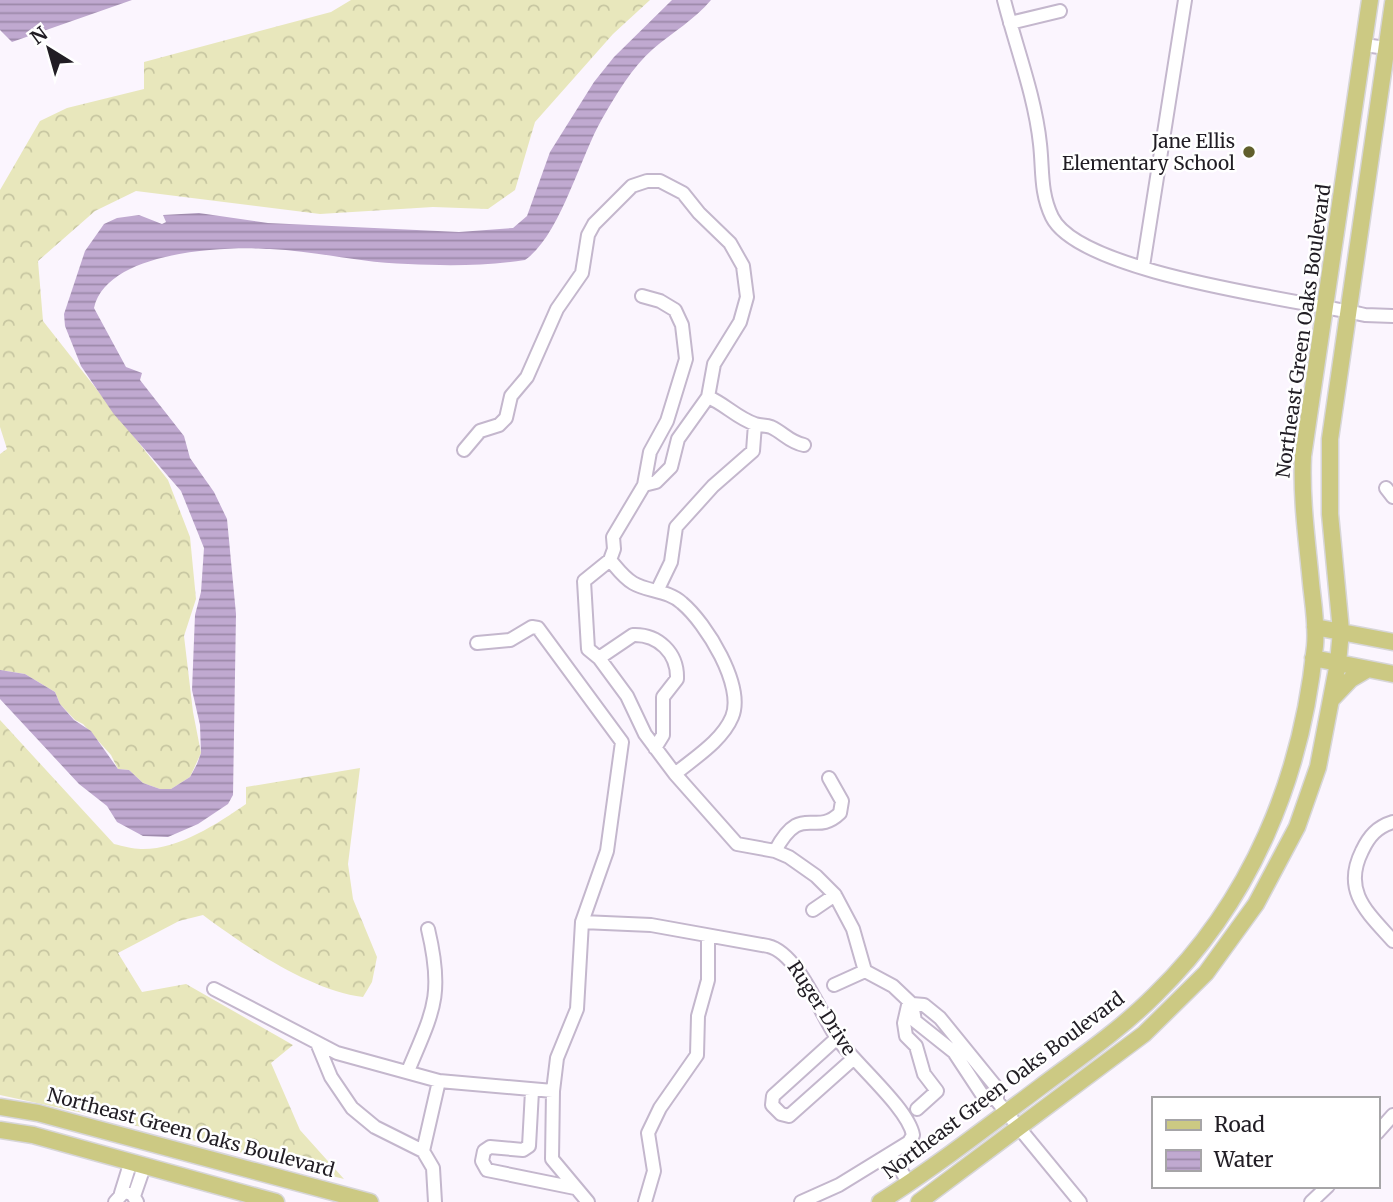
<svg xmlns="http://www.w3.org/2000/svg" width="1393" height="1202" viewBox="0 0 1393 1202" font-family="Merriweather,serif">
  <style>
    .forest { fill: url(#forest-crowns) }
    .water { fill: url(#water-rules) }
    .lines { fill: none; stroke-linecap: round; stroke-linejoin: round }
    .minor-casing { stroke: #c4b7cd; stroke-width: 16 }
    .major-casing { stroke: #d7d6d8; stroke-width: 19 }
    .minor { stroke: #fff; stroke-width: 12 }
    .major { stroke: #ccc983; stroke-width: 16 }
    .poi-dot { fill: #615f2c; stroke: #fff; stroke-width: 2.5 }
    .labels { text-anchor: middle; stroke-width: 5; stroke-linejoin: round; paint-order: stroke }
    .poi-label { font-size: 19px; fill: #211d24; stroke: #fff; text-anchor: end }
    .street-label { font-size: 19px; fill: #211d24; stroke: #fff }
  </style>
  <defs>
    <pattern id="forest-crowns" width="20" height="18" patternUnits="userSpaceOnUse" patternTransform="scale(1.75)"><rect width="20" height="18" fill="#e8e7bc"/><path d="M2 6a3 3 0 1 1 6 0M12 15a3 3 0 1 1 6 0" fill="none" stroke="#c7c6a1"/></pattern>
    <pattern id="water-rules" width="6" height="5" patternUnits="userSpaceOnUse" patternTransform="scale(1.75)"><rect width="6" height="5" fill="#c0a9d0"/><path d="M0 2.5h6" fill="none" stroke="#9c89a9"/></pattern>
  </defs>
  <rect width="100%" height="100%" fill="#fbf5fe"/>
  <path class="forest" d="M351,0h299l-37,34 -78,88 -20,68 -27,19 -55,-2 -113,7 -184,-23 -41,20 -57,50 5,60 125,159 22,57 6,62 -12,37 9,76 8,41 -11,24 -19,12h-11l-17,-6 -14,-13 -11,-1 -7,-14 -28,-31 -8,-4 -15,-16 -5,-12 -30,-18 -25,-4v-216l7,-5 -7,-22v-237l40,-69 27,-13 77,-19v-27l187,-50z
    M0,720l114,124c9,2 19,5 27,5 37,1 76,-25 105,-45v-17l114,-19 -12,96 5,35 24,58 -5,25 -9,15c-54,-7 -117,-50 -160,-82l-24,6 -61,32 24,39 44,-8 107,61 -22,18 29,67 44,49 -238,-61 -106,-23z"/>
  <path class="water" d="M0,0h132l-120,42 -12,-12z
    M672,0h39c-17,20 -38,32 -58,49 -21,18 -37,46 -51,70 -22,38 -42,117 -77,141 -38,6 -79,6 -117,4 -47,-1 -92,-13 -138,-15 -47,-3 -163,2 -176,59l32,59 16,6 -2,7 44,56 6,22 24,34 13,27 9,95 -3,181 -5,9 -30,20 -30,13 -25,-1 -26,-14 -10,-16 -28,-22 -79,-85v-29l25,4 30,18 5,12 14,16 17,11 27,38 11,1 14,13 17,6h11l19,-12 7,-13 4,-11 -1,-28 -8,-35 3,-75 6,-23 3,-44 -23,-57 -68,-78 -32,-47 -16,-40 -1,-12 21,-63 19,-27 13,-6 22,-3 23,9 4,-2 -3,-7 36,-2 69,10 191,9 54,-4 14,-12 23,-64 44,-70 20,-25z"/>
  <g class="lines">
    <g class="minor-casing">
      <path id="minor" d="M1004,0c12,47 31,96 36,144 3,26 0,48 12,73 28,57 249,83 313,98l28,1
        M1010,23l50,-12
        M1365,45l28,4
        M1143,266l42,-266
        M642,296l18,5 15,9 7,15 4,34 -19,62 -17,31 -6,33 -31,52 1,12 -4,11 -26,21 4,68 11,9 28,38 18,38 30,40 62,70 38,7 14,6 27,19 19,19 18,34 12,42 28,15 19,18 12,1 16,13 57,70v13l83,101
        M708,397c17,7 29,21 47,27 5,2 11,1 16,3 13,6 18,15 33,18
        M464,450l16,-19 19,-6 7,-7 5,-22 16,-19 30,-68 25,-36 6,-38 6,-11 38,-38 15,-5h13l23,12 16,20 31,30 13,23 4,31 -7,25 -26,42 -6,33 -30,42 -7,28 -15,15 -12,3
        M1386,488l7,9
        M610,560c7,8 13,17 23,23 15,9 35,7 49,20 24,20 63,83 50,114 -10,24 -38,41 -57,57
        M658,589l13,-27 5,-35 37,-41 40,-35 2,-27
        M477,643l33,-3 22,-13 6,1 84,114 -15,109 -25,71 -5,87 -20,49 -4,33 -1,68 36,43
        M599,658l34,-23c25,-1 45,18 44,44l-14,18v38l-8,13
        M1393,822c-16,5 -24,14 -31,29 -20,40 5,61 31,90
        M775,851c27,-50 39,-13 65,-38l2,-12 -13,-23
        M813,910l22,-15
        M582,922l69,3 117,21c30,7 52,67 69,92 18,26 71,70 76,97l-4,7 -70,43 -38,17
        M834,985l31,-14
        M214,989l123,64 102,28 114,10
        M909,1001l-5,22 2,13 10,10 8,28 13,17 -20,18
        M912,1004l3,17 39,31 31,47h11
        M837,1038l-64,58 -1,9 9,9 8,2 64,-57
        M317,1043l14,34 21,31 23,19 48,24 10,17 2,34
        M408,1071c25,-60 36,-75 20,-142
        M532,1091l-3,55 -6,4 -33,-3 -6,4 -2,10 5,9 88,18
        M1377,1133l16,-18
        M423,1151l16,-70
        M890,1154l19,29
        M121,1193l9,-29
        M134,1196l10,-29
        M115,1202l9,-10 8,2 5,8
        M645,1202l9,-31 -6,-38 12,-25 37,-53 1,-39 10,-36v-43
        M1311,1202l17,-16"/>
    </g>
    <g class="major-casing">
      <path id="major" d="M1315,627l78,15
        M1313,658l80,16
        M1331,700l20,-21 17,-10
        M0,1107l38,6 332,89
        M0,1130l33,5 243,67
        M880,1202c55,-35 107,-75 159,-114 40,-30 81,-58 116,-93 96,-93 147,-217 160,-349 2,-21 -2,-43 -4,-63 -4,-43 -10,-84 -8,-127l67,-456
        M919,1202l225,-168 62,-61 50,-69 41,-77 21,-60 20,-104 3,-32 -11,-117v-75l63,-436"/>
    </g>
    <use href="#minor" class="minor"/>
    <use href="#major" class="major"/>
  </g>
  <circle class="poi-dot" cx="1249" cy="152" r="7"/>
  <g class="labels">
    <g class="poi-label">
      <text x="1235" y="148">Jane Ellis<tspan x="1235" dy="22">Elementary School</tspan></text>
    </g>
    <g class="street-label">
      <text transform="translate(1303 331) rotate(-82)" y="7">Northeast Green Oaks Boulevard</text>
      <text transform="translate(822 1008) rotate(57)" y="7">Ruger Drive</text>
      <text transform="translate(1003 1085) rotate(-37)" y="7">Northeast Green Oaks Boulevard</text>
      <text transform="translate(191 1132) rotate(15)" y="7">Northeast Green Oaks Boulevard</text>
    </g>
  </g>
  <rect x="1152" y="1097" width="228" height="91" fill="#ffffff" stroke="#a6a5a7" stroke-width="2"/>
  <rect x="1166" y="1120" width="35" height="10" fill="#ccc983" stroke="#a6a5a7" stroke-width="2"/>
  <text x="1214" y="1132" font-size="21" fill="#211d24">Road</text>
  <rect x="1166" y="1150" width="35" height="21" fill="url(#water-rules)" stroke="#a6a5a7" stroke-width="2"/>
  <text x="1214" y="1167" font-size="21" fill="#211d24">Water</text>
  <g transform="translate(49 49) rotate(323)" stroke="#ffffff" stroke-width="5" paint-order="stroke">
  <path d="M0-5L12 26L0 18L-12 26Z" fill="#211d24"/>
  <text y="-10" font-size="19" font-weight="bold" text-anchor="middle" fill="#211d24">N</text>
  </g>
</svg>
